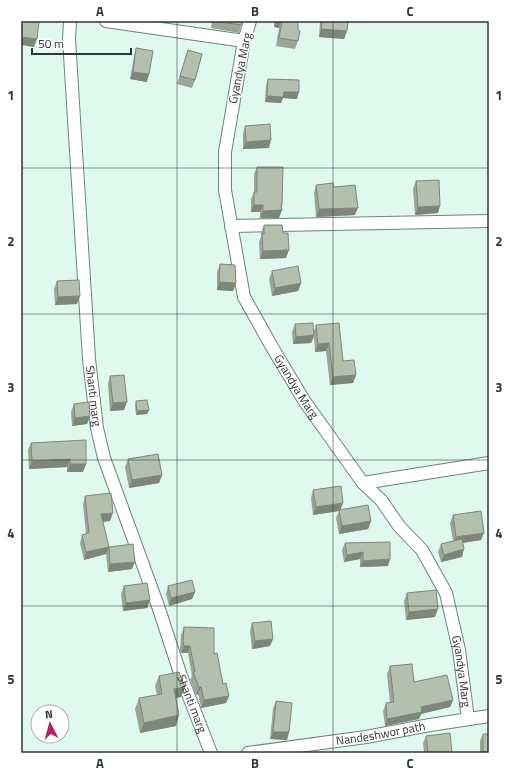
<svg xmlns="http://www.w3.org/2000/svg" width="510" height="774" viewBox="0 0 510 774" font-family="'Titillium Web',sans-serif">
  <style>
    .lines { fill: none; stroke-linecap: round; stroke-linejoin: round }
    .street-casing { stroke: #6d847b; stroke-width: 14 }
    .street { stroke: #fff; stroke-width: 12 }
    .wall { fill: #9aa595 }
    .shaded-wall { fill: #7d8679 }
    .building { fill: #b3c0ad; stroke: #7d8679 }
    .grid { fill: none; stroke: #2d3733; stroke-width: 1; stroke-opacity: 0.55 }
    .labels { text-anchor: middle; stroke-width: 3; stroke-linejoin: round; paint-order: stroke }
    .street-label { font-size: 12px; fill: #2d3733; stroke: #fff }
    .neatline { fill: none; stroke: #2d3733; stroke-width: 1.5 }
    .grid-label { font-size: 13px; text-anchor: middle; font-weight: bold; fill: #2d3733 }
  </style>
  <rect width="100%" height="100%" fill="#dff9ee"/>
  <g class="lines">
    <g class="street-casing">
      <g id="street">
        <path id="s1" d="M70,21l-1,18 20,320 8,69 7,30 54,148 23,70 30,77"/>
        <path d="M106,21l138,20"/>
        <path id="s2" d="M250,21l-6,20 -19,111v38l19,107 28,50 33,55 58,81 18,17 18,26 23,24 24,43 13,57 9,69"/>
        <path d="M231,226l258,-5"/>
        <path d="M363,483l126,-20"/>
        <path id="s3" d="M248,753l118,-16 64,-12 59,-9"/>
      </g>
    </g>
    <use href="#street" class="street"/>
  </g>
  <path class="wall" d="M212,21h30l-3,12 -28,-5z
    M274,21h24v20l-3,8 -19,-3 3,-18 -5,-1z
    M320,21h28l-4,18 -25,-2z
    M136,48l11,34 -17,-3 4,-23z
    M188,50l7,30 -3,8 -15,-4z
    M268,79l29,20 -14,-1 -2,5 -16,-1 1,-17z
    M245,126l24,22 -26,1v-15z
    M257,167l25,38 -3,13h-19v-6h-9v-13l3,-7v-18z
    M416,181l22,32 -23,2 -2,-26z
    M316,185l39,30 -39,2 -2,-24z
    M264,225l19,8 3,25 -26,1 -1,-17 2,-5v-4z
    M220,264l16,19 -3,8 -16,-1v-18z
    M272,271l29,12 -3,8 -26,5 -3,-17z
    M57,281l20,23 -22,1 -1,-16z
    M295,324l19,7 2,-6 27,36 13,14 -3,8 -23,2 -4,-34 -11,1 -1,-15 -3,6 -18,1 -1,-12z
    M110,376l14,34 -14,1 -2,-27z
    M136,401l13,9 -2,4 -11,1 -1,-10z
    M74,404l16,12 -3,8 -15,2 -1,-14z
    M31,443l55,21 -3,8h-16v-5l-38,2 -1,-19z
    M128,459l34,16 -3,8 -30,5 -4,-21z
    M313,490l28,20 30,11 -3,8 -29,5 -3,-16 3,-7 -26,4 -2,-17z
    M85,496l25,25 -7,1 6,25 23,22 -24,3 -2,-18 -22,6 -4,-17 2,-8 4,-1 -3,-30z
    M453,515l28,25 -18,3 -1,14 -21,5 -3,-10 3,-8 12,-3 -3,-18z
    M345,543l43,23 -28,1v-8l-16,3 -2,-12z
    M124,586l26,14 -3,8 -24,3 -2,-17z
    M168,586l27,6 -3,7 -23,7 -3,-12z
    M407,593l28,24 -29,3 -2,-19z
    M252,623l18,23 -18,3 -2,-19z
    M184,627l30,27 9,30 6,12 -3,7 -25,5 -3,-14 -2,1 -6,-15 2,-4 -4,-23h-7l-1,-3 1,-15z
    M390,666l24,16 39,18 -3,7 -29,7 -2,5 -34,7 -2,-15 3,-8h4l-3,-29z
    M159,676l26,11 -4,10 -5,1v28l-36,7 -5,-24 4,-11 18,-3 -2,-9z
    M276,701l13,31 -2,8 -17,-1 3,-30z
    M483,734l6,19h-9v-12z
    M426,736l26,17h-28l-1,-10z"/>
  <path class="shaded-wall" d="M276,21h5l-2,7 -5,-1z
    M321,29l26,2 -3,8 -25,-2z
    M21,37l16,2 -3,8 -13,-2z
    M133,72l16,2 -2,8 -17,-3z
    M284,92h15l-2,7 -14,-1 -2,5 -16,-1 2,-6z
    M271,140l-2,8 -26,1 3,-7z
    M254,205h9l-3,7h-9z
    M281,205h1l-1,5h1l-3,8h-19l3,-7z
    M440,206l-2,7 -23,2 3,-8z
    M358,208l-3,7 -39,2 3,-8z
    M289,250l-3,8 -26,1 3,-8z
    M219,282l17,1 -3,8 -16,-1z
    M301,283l-3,8 -26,5 3,-8z
    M80,296l-3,8 -22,1 3,-8z
    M314,335l-3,8 -18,1 3,-7z
    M329,343l-3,8 -11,1 3,-8z
    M356,375l-3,8 -23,2 3,-8z
    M127,402l-3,8 -14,1 3,-8z
    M149,410l-2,4 -11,1 1,-4z
    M90,416l-3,8 -15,2 3,-8z
    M70,459l-3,8 -38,2 3,-8z
    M70,464h16l-3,8h-16z
    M162,475l-3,8 -30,5 3,-8z
    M343,503l-3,8 -1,-1v1l-26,4 3,-8z
    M113,513l-3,8 -11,1 2,-8z
    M371,521l-3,8 -29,5 3,-8z
    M484,533l-3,7 -27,4 2,-7z
    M109,547l-3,7 -22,6 2,-8z
    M464,549l-2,8 -21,5 3,-7z
    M363,552l-3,7 -16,3 3,-7z
    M390,559l-2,7 -28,1 3,-6z
    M135,562l-3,7 -24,3 2,-8z
    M195,592l-3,7 -23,7 2,-8z
    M150,600l-3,8 -24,3 3,-8z
    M438,609l-3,8 -29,3 3,-8z
    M273,639l-3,7 -18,3 3,-8z
    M184,646h6l-2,7h-7z
    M185,687l-4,10 -11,2 4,-10z
    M199,687h2l-3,7 -2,1z
    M229,696l-3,7 -25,5 3,-8z
    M453,700l-3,7 -29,7 -2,5 -34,7 2,-7 34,-12z
    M179,715l-3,11 -36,7 4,-10z
    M273,732h16l-2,8 -17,-1z"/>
  <path class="building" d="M21,21h18l-2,18 -16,-2z
    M216,21h26l-1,4z
    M282,21h16v9l2,1 -2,10 -19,-3z
    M322,21h26l-1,10 -26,-2z
    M136,48l17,3 -4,23 -16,-2z
    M188,50l14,4 -7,26 -15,-4z
    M268,79l31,1v12h-15l-1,5 -16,-1z
    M270,124l1,16 -25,2 -1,-16z
    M257,167h26l-1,38h-1l1,5 -19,1v-6h-9v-13h3z
    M439,180l1,26 -22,1 -2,-26z
    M333,183l1,4 21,-2 3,23 -39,1 -3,-24z
    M264,225h18l1,8h5l1,17 -26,1 -1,-17h2z
    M220,264l15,1 1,18 -17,-1z
    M298,266l3,17 -26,5 -3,-17z
    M79,280l1,16 -22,1 -1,-16z
    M313,323l1,12 -18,2 -1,-13z
    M339,323l4,38 11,-1 2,15 -23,2 -4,-34 -11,1 -2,-19z
    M124,375l3,27 -14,1 -3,-27z
    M147,400l2,10 -12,1 -1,-10z
    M89,402l1,14 -15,2 -1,-14z
    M86,440v24h-16v-5l-38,2 -1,-18z
    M158,454l4,21 -30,5 -4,-21z
    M341,486l2,17 -27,4 -3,-17z
    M111,493l2,20 -12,1 8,33 -23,5 -4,-17 7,-2 -4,-37z
    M368,505l3,16 -29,5 -3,-16z
    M481,511l3,22 -28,4 -3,-22z
    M462,539l2,10 -20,6 -3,-11z
    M390,542v17l-27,2v-9l-16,3 -2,-12z
    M133,544l2,18 -25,2 -1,-17z
    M192,580l3,12 -24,6 -3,-12z
    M147,583l3,17 -24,3 -2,-17z
    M436,590l2,19 -29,3 -2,-19z
    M271,621l2,18 -18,2 -3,-18z
    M184,627l30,1v26l3,-1 6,31 3,-1 3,13 -25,4 -3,-13h-2l-6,-15h2l-5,-26h-6l-1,-4z
    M412,664l2,18 33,-7 6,25 -32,7 1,5 -35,7 -1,-16 8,-1 -4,-36z
    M179,672l6,15 -11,2 5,26 -35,8 -5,-25 23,-4 -3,-18z
    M276,701l16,2 -3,29h-16z
    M450,733l2,20h-28h4l-2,-17z
    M483,734h6v18h-6z"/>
  <path class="grid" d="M177,21v732M333,21v732M21,168h468M21,314h468M21,460h468M21,606h468"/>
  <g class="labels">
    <g class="street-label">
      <text transform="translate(240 68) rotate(-78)" y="4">Gyandya Marg</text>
      <text dy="4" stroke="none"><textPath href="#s2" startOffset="384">Gyandya Marg</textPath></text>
      <text dy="4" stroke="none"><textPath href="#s1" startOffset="376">Shanti marg</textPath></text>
      <text dy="4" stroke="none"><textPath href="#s2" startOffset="720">Gyandya Marg</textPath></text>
      <text dy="4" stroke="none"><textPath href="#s1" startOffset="700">Shanti marg</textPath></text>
      <text dy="4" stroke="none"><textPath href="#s3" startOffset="134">Nandeshwor path</textPath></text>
    </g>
  </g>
  <rect width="510" height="774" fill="none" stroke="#ffffff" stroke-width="44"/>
  <g transform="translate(50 724) rotate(354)"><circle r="19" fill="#ffffff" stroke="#abafad"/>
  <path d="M0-3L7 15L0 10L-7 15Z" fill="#b0235f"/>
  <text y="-6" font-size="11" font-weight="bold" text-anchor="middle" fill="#2d3733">N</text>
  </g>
  <path d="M32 48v6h99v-6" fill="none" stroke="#2d3733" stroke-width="2"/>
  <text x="38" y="48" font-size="12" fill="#2d3733" stroke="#ffffff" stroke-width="3" paint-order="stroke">50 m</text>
  <rect x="22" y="22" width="466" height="730" class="neatline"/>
  <g class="grid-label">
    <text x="100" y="16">A</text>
    <text x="255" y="16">B</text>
    <text x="410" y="16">C</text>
    <text x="11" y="100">1</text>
    <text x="499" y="100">1</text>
    <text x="11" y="246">2</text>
    <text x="499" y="246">2</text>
    <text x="11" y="392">3</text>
    <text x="499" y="392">3</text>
    <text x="11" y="538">4</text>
    <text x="499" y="538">4</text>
    <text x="11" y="684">5</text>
    <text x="499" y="684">5</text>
    <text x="100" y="768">A</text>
    <text x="255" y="768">B</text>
    <text x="410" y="768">C</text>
  </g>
</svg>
